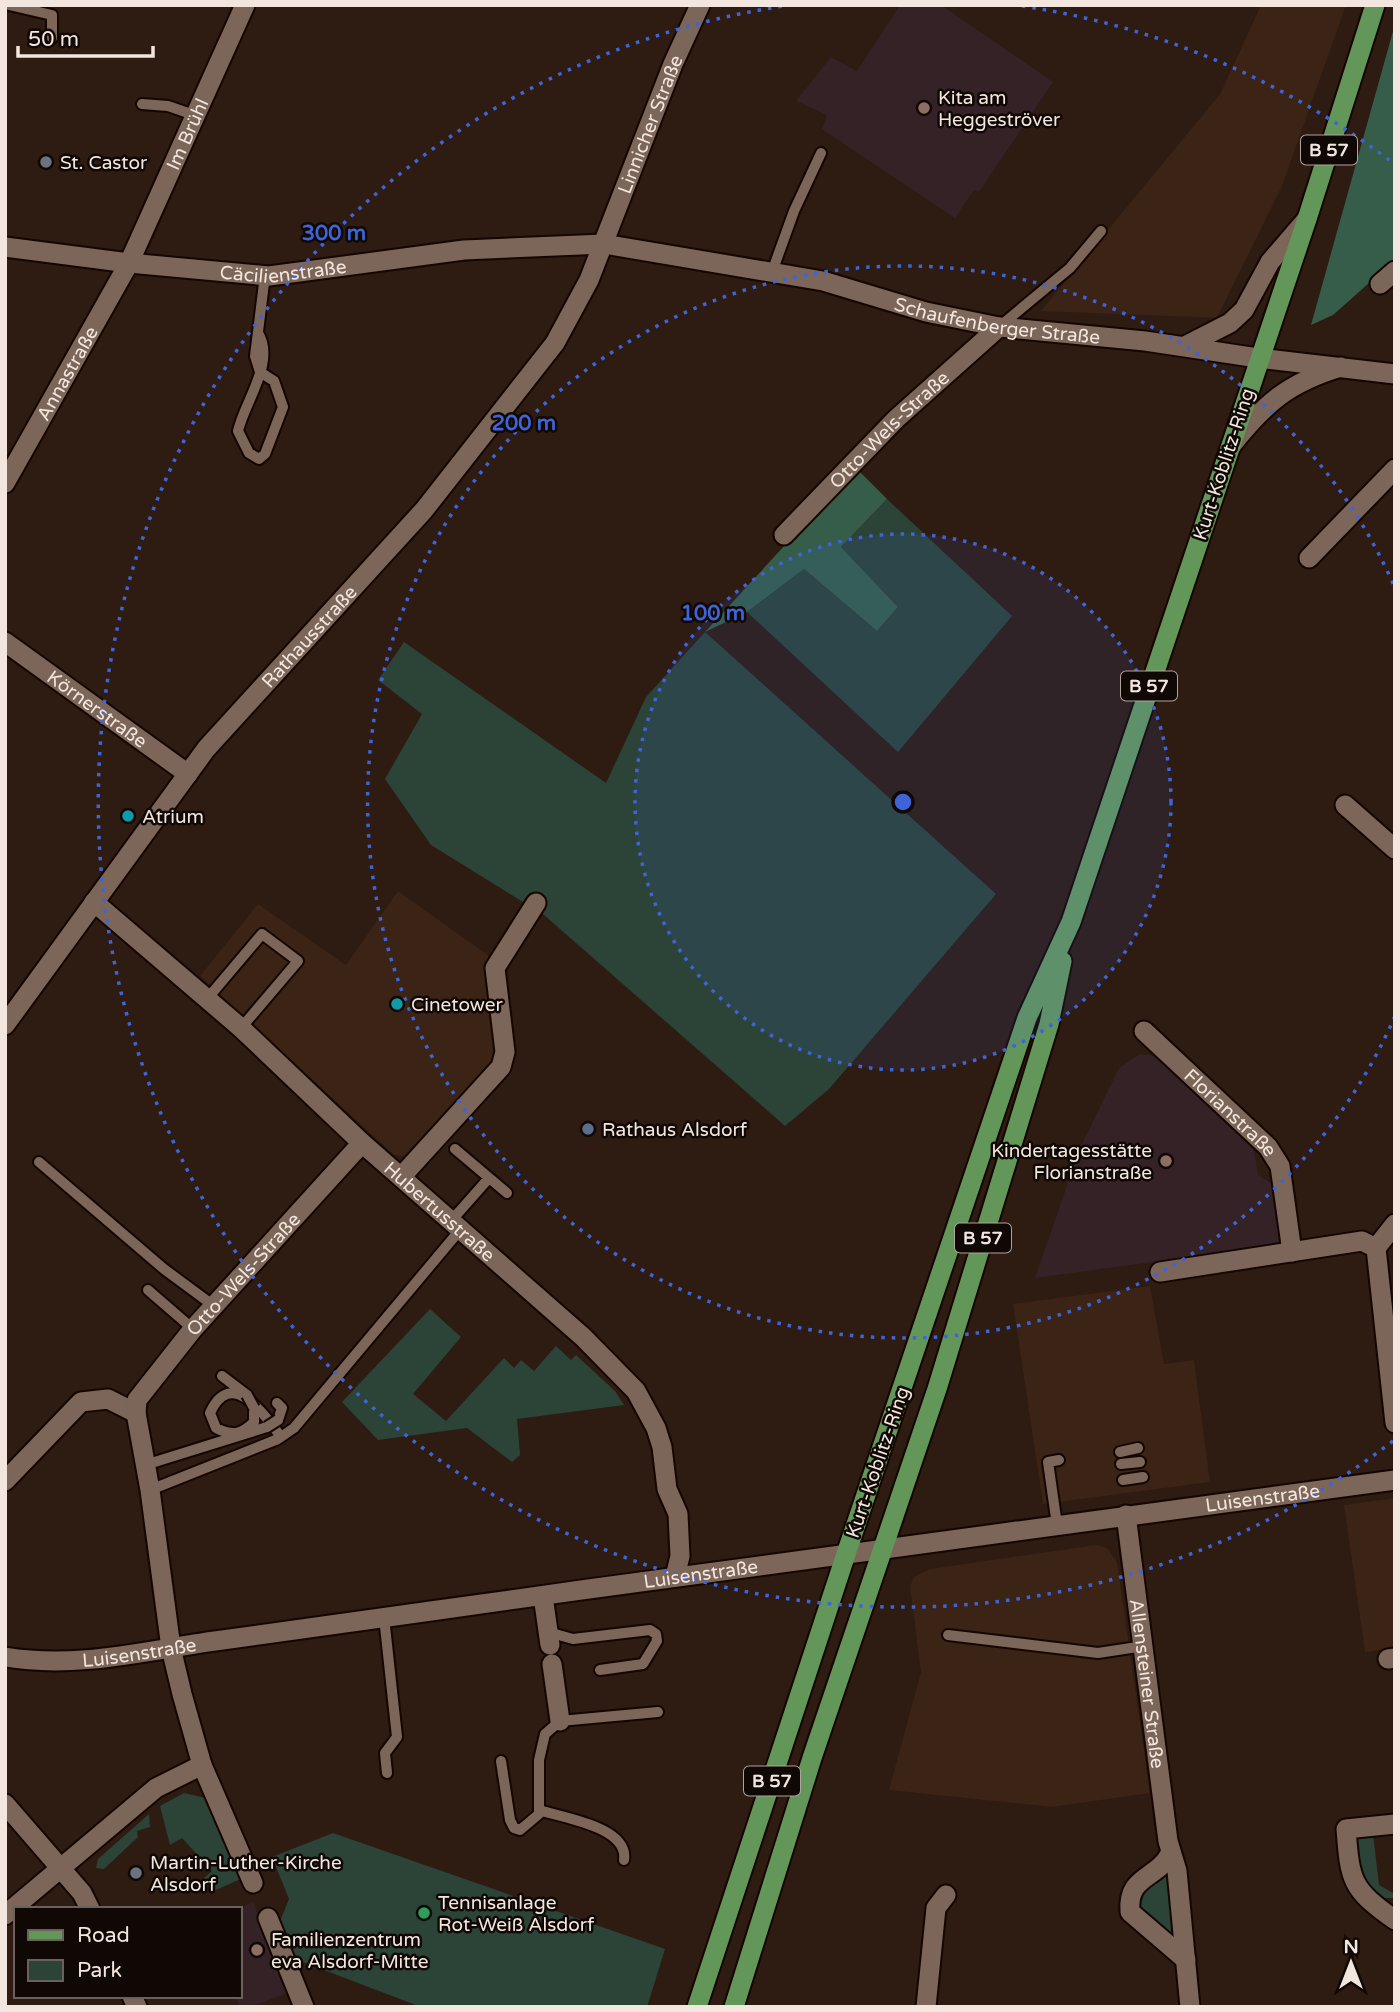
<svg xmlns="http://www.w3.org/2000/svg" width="1400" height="2012" viewBox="0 0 1400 2012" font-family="'Varela Round',sans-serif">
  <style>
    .built { fill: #3b2315 }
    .education { fill: #352226 }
    .green { fill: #2c4337 }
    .forest { fill: #355d49 }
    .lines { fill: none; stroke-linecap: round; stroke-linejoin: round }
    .service-casing { stroke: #150601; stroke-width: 14 }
    .minor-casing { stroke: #150601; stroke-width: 23 }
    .tertiary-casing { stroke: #150601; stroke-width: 23 }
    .secondary-casing { stroke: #150601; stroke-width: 23 }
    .primary-casing { stroke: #150601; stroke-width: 23 }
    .service { stroke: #7c6559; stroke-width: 10 }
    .minor { stroke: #7c6559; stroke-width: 19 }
    .tertiary { stroke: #7c6559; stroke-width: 19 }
    .secondary { stroke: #7c6559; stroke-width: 19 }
    .primary { stroke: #63975a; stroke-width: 19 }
    .service-bridge-casing { stroke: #150601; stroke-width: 14; stroke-linecap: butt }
    .service-bridge { stroke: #7c6559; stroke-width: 10 }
    .ring { fill: none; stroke: #3d65d9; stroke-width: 3.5; stroke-dasharray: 3.5 7 }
    .education-dot { fill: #8d6e63; stroke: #100805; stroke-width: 2.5 }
    .worship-dot { fill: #6b7280; stroke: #100805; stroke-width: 2.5 }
    .culture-dot { fill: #0f9aa8; stroke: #100805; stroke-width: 2.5 }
    .service-dot { fill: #5c6f8a; stroke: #100805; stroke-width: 2.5 }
    .leisure-dot { fill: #2e9e5b; stroke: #100805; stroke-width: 2.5 }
    .labels { text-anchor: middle; stroke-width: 5; stroke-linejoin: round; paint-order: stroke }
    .shield { fill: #100805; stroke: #afa39e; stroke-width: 2 }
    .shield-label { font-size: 18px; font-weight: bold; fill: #f3e6df }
    .poi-label { font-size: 19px; fill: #f3e6df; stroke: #100805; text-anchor: start }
    .street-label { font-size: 19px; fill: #f3e6df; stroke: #100805 }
    .centre { fill: #3d65d9; stroke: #100805; stroke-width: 3.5 }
    .ring-label { font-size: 21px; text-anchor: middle; font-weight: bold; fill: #3d65d9; stroke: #100805; stroke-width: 5; stroke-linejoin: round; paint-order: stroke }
  </style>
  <rect width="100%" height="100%" fill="#2e1b11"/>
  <path class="built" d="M1261,5h85l-64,181 -65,132 -176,-7 179,-217z
    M398,891l91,65 -3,13 9,85 -3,9 -79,90 -12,3 -7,-1 -194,-179 58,-72 88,61z
    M1150,1286l14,78 30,-4 16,122 -167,22 -30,-200z
    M1395,1498v150l-30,4 -21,-147z
    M1096,1545l11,3 10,14 33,231 -98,14 -163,-17 32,-118 -11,-86 4,-9 16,-8z"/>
  <path class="education" d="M900,5h41l112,77 -74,110 -5,-2 -19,28 -133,-89 5,-14 -31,-14 35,-44 26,14z
    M1140,1054l15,2 98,89 5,30 19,12 7,57 -249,34 45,-130 39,-80z
    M253,1901l37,91 -40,15h-10l-5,-11h5v-87z"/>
  <path class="green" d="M887,499l125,117 -114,136 -151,-140 57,-43 73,62 21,-24 -57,-60z
    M705,632l291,262 -167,195 -44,37 -241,-211 -113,-70 -46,-66 37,-65 -44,-34 26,-38 202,141 40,-86z
    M430,1309l31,28 -48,57 33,27 58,-63 10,10 7,-8 13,11 22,-25 15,14 5,-5 39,36 9,14 -107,14 3,36 -8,7 -45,-34 -89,12 -36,-38z
    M184,1793l30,7 31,77 -31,14 -13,-10 11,-10 -30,-33 -12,7 -10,-39z
    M149,1814l1,13 -13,4 1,6 -34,32 -8,-1 2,-9z
    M333,1833l332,116 -18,58h-226l-126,-48 -17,-33 11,-27 -17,-42z
    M1373,1834l6,51 16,9 -2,4h-17l-17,-15 -4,-42 5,-5z
    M1164,1873h5l8,58 -6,3c-18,-13 -36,-19 -31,-43z"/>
  <path class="forest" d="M1395,24v236l-62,55 -22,10z
    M856,468l31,31 -46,48 57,60 -21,24 -73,-62 -57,43 -42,20z"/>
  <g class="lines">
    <g class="service-casing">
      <path id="service" d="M9,5l43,10v23
        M142,104l26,2 26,9
        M772,272l22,-61 27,-58
        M999,327l71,-59 31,-37
        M258,333c18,29 -14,70 -20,98l11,22 10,6 6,-5 18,-47 -9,-26 -14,-9 -5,-16 10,-81
        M207,999l55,-65 36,27 -57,67
        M455,1149l52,44
        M39,1162l125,107 50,37
        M451,1221l38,-43
        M148,1290l45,39
        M222,1376l25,19
        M277,1403l5,5 -4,12
        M254,1408v14c-13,13 -22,14 -38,6l-6,-15c21,-47 55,2 71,24
        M1120,1452l18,-4
        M1121,1464l19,-2
        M145,1465l122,-38
        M1123,1480l20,-3
        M150,1490l128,-51 16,-11 166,-198
        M1057,1525l-9,-63 11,-2
        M384,1617l13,120 -12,16 2,20
        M548,1632l25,7 77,-9 6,4 1,7 -14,23 -43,6
        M948,1635l150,18 46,-7
        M501,1761l9,59 4,8 6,2 19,-16v-54l6,-26 15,-13 98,-9
        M539,1810c25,8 90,17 85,50"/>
    </g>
    <g class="minor-casing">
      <g id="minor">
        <path id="s1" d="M5,247l124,16 140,13 195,-26 140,-6 219,37 103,31 73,15 146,14 113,17"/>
        <path d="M1380,284l15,-13"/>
        <path d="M1185,346l45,-23 14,-13 26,-48 37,-43"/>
        <path id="s2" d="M5,483l124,-220 116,-258"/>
        <path id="s3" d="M784,535l112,-116 103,-92"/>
        <path d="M1309,558l86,-89"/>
        <path id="s4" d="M5,642l183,132"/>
        <path d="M1345,805l50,44"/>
        <path id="s5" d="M94,902l147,126 121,115 221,194 53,54 20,37 6,19 5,42 11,25 2,42 -5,21"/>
        <path id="s6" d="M5,1025l201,-276 218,-239 131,-167 34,-63 84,-216 27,-59"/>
        <path id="s7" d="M1144,1031l124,116 12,19 12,86"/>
        <path d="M401,1177l100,-110 4,-15 -10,-84 41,-65"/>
        <path d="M1395,1224l-19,24 19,175"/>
        <path d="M1160,1272l202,-31 14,7"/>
        <path d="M5,1481l76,-79 27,-3 28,14"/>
        <path id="s8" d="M1126,1515l42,326 9,30 13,136"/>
        <path d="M543,1596l7,49"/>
        <path d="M1388,1659l7,-1"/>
        <path d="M552,1664l8,57"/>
        <path d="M5,1804l77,89 8,16"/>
        <path d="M1395,1824l-49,5c4,52 5,60 49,91"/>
        <path d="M1170,1854c-14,26 -43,21 -40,58l56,48"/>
        <path id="s9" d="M253,1883l-51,-118 -20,-71 -11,-46 -21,-158 -14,-77 1,-13 56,-71 169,-186"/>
        <path d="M5,1915l151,-127 46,-23"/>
        <path d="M268,1918l36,89"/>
        <path d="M132,1996l5,11"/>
        <path d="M926,2007l10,-99 10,-13"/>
      </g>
    </g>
    <g class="tertiary-casing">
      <path id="tertiary" d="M1258,358l137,16
        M1231,446c34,-43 57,-63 110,-79"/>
    </g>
    <g class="secondary-casing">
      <g id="secondary">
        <path id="s10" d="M5,1657c72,12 138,-6 210,-16 72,-10 144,-20 216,-30 321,-45 642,-89 964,-131"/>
      </g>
    </g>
    <g class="primary-casing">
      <path id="primary" d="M697,2007l149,-453 181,-536 44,-96 236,-703 68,-214
        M734,2007l78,-249 125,-369 112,-365 13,-63"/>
    </g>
    <use href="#service" class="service"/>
    <use href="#minor" class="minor"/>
    <use href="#tertiary" class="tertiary"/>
    <use href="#secondary" class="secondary"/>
    <use href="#primary" class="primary"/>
    <g class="service-bridge-casing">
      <path id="service-bridge" d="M247,1395l7,13
        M267,1427l11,-7"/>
    </g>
    <use href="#service-bridge" class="service-bridge"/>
  </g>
  <circle cx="903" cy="802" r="268" fill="#3d65d9" fill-opacity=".12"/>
  <g class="ring">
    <circle cx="903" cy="802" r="268"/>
    <path d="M1395 1016A536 536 0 1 1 1395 588"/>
    <path d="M1393 1441A805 805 0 1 1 784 6M1022 6A805 805 0 0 1 1393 163"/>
  </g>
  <g class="education-dot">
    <circle cx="924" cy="108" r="7"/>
    <circle cx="1166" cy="1161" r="7"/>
    <circle cx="257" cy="1950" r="7"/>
  </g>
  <g class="worship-dot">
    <circle cx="46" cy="162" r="7"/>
    <circle cx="136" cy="1873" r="7"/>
  </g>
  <g class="culture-dot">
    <circle cx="128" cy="816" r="7"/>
    <circle cx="397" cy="1004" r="7"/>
  </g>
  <circle class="service-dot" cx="588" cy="1129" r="7"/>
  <circle class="leisure-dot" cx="424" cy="1913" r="7"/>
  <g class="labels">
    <g class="shield">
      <rect x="1301" y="135.5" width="56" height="29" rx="5"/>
      <rect x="1121" y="671.5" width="56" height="29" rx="5"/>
      <rect x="955" y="1223.5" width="56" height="29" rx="5"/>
      <rect x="744" y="1766.5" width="56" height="29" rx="5"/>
    </g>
    <g class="shield-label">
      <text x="1329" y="156">B 57</text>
      <text x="1149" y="692">B 57</text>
      <text x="983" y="1244">B 57</text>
      <text x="772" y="1787">B 57</text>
    </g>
    <g class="poi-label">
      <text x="938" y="104">Kita am<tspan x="938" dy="22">Heggeströver</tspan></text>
      <text x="60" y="169">St. Castor</text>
      <text x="142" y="823">Atrium</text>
      <text x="411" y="1011">Cinetower</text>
      <text x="602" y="1136">Rathaus Alsdorf</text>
      <text x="1152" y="1157" text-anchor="end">Kindertagesstätte<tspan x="1152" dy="22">Florianstraße</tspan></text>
      <text x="150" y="1869">Martin-Luther-Kirche<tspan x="150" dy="22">Alsdorf</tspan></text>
      <text x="438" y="1909">Tennisanlage<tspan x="438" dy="22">Rot-Weiß Alsdorf</tspan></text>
      <text x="271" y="1946">Familienzentrum<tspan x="271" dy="22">eva Alsdorf-Mitte</tspan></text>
    </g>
    <g class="street-label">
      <text dy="7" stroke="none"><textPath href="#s6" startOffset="1116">Linnicher Straße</textPath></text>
      <text dy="7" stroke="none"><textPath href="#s2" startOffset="394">Im Brühl</textPath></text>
      <text dy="7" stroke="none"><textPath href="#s1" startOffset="280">Cäcilienstraße</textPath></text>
      <text dy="7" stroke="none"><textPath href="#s1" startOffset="1004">Schaufenberger Straße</textPath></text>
      <text dy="7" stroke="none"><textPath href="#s2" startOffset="126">Annastraße</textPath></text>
      <text dy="7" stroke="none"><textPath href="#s3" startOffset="149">Otto-Wels-Straße</textPath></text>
      <text transform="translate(1223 464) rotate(-72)" y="7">Kurt-Koblitz-Ring</text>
      <text dy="7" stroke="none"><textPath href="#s6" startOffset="494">Rathausstraße</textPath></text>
      <text dy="7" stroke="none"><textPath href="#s4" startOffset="114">Körnerstraße</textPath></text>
      <text dy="7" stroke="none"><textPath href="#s7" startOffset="119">Florianstraße</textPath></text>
      <text dy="7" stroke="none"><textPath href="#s5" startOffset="464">Hubertusstraße</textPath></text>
      <text dy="7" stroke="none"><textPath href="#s9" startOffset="665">Otto-Wels-Straße</textPath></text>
      <text transform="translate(877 1462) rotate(-71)" y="7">Kurt-Koblitz-Ring</text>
      <text dy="7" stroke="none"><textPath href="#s10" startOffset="1269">Luisenstraße</textPath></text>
      <text dy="7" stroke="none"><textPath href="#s10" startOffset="702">Luisenstraße</textPath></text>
      <text dy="7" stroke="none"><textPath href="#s10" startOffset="135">Luisenstraße</textPath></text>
      <text dy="7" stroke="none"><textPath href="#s8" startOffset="170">Allensteiner Straße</textPath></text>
    </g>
  </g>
  <circle cx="903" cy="802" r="10" class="centre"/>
  <g class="ring-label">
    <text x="334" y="240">300 m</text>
    <text x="524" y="430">200 m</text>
    <text x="713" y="620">100 m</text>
  </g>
  <rect width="1400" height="2012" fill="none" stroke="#f3e6df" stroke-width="14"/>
  <rect x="14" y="1907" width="228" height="91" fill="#100805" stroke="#6b615c" stroke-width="2"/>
  <rect x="28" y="1930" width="35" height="10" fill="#63975a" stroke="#6b615c" stroke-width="2"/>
  <text x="77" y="1942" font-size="21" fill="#f3e6df">Road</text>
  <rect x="28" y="1960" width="35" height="21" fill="#2c4337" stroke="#6b615c" stroke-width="2"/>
  <text x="77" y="1977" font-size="21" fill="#f3e6df">Park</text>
  <g transform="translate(1351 1963)" stroke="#100805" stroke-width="5" paint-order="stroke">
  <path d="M0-5L12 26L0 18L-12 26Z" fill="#f3e6df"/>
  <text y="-10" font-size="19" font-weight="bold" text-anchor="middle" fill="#f3e6df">N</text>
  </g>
  <path d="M18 46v10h135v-10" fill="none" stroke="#f3e6df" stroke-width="3.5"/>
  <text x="28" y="46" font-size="21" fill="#f3e6df" stroke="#100805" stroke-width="5" paint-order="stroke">50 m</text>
</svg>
